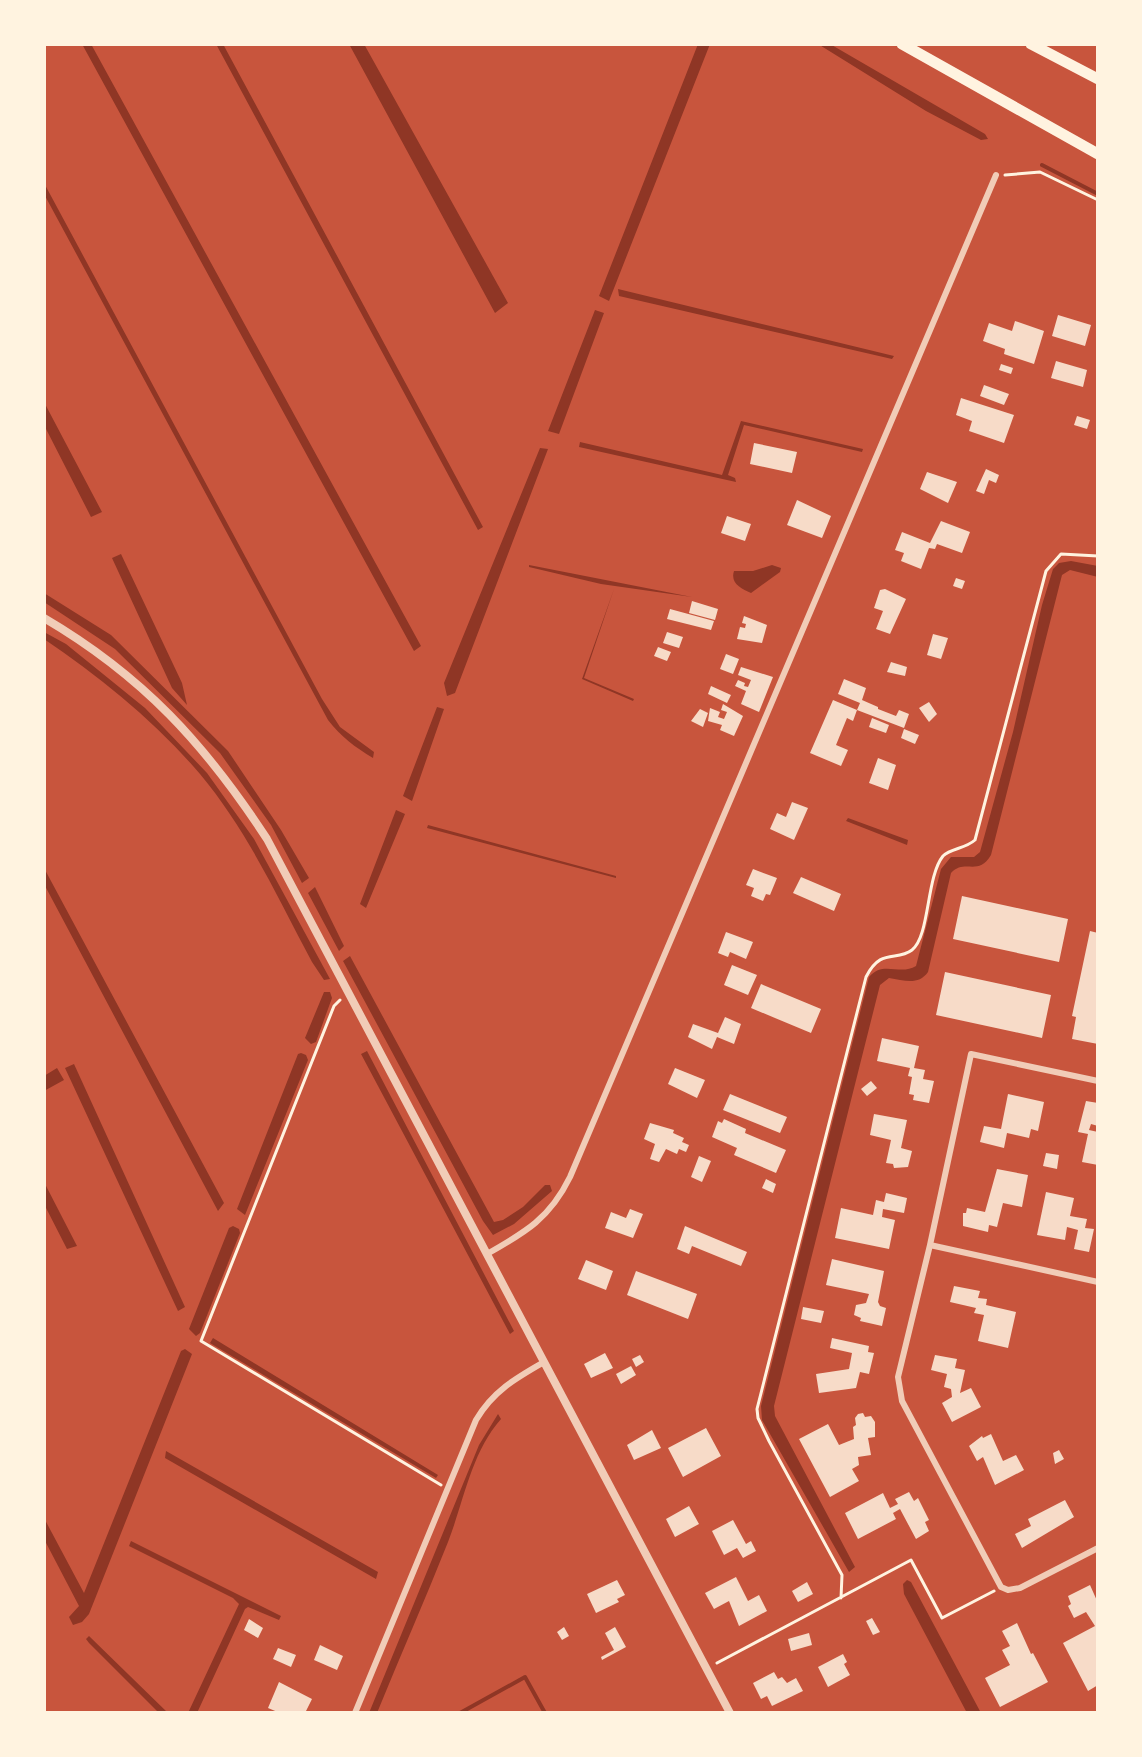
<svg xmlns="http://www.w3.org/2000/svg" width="1142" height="1757" viewBox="0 0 1142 1757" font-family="'IBM Plex Serif',serif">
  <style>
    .water { fill: #8f3625 }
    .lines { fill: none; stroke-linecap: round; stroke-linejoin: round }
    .stream { stroke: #8f3625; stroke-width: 4 }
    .building { fill: #f7dbc8 }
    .path { stroke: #fff3e0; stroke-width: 3 }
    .minor { stroke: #f1ccb7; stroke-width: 6 }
    .tertiary { stroke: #f1ccb7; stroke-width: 8 }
    .motorway { stroke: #fff3e0; stroke-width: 11 }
  </style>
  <rect width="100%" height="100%" fill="#c8553d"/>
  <path class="water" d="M82,44h9l330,602 -7,5z
    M216,44h7l260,483 -5,3z
    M349,44h15l144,259 -13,10z
    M698,44h12l-101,257 -10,-5z
    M818,44h12l155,90 3,5 -7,1 -55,-29z
    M44,183l278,516 18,28 34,25 -1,6c-18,-11 -32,-21 -45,-38l-284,-526z
    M618,289l276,67 -2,3 -273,-63z
    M595,310l9,3 -45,121 -11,-3z
    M44,402l58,110 -11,5 -47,-92z
    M741,421l122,28 -1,3 -118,-27 -16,50 7,3 1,4 -157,-35 1,-5 142,33z
    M540,448l8,1 -93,244 -8,3 -3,-13z
    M121,554l61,129 5,22 -15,-17 -60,-130z
    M1071,561l27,5v11l-28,-7 -8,5 -71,280c-13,22 -26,3 -40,18l-23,99c-10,14 -24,8 -39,6l-9,7 -106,421 1,10 80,151 -6,5 -87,-152 -1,-14 108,-429c14,-17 31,-1 47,-11l25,-97 10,-12h23l6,-5 33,-120 29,-127 11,-36 6,-6z
    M529,565l163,32 -91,-13 -72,-17z
    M772,565l9,3 -1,4 -29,21c-10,-4 -21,-10 -17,-22h19z
    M614,589l-30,89 50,21 -1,2 -51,-22z
    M44,593l67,42 117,116 53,79 28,48 -7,5 -31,-58 -51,-72 -105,-104 -71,-47z
    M44,632l22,12 79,64 62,65 47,66 76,140 -6,1 -12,-18c-34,-64 -65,-132 -112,-188 -45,-53 -99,-96 -156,-135z
    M437,707l7,2 -32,92 -9,-5z
    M396,810l9,4 -39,94 -6,-4z
    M848,818l60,22 -1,5 -61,-24z
    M428,825l188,51v2l-189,-50z
    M44,868l180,335 -6,8 -174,-327z
    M315,887l29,59 -5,5 -31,-58z
    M350,956l144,266 9,-2 20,-13 22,-22h5l2,6 -38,33 -21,11 -10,-14 -140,-260z
    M324,992h6l2,6 -16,44 -5,2 -6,-6z
    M367,1051l147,280 -4,3 -149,-280z
    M301,1053l5,2 2,5 -63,155 -8,-6 61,-155z
    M74,1064l111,243 -7,4 -113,-243z
    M57,1068l7,12 -20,11v-15z
    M44,1182l33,64 -10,3 -23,-45z
    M233,1226l6,3 1,4 -40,100 -4,3 -7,-7 40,-101z
    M213,1338l225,137 -2,3 -226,-135z
    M185,1349l7,5 -103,260 -7,8 -9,3 -4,-8 10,-11 -35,-67v-21l40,75 97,-242z
    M498,1414l3,5c-30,34 -37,82 -53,123 -23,58 -48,114 -71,171h-8l110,-268z
    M166,1451l212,121 -2,7 -211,-121z
    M131,1541l150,75 -2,4 -31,-13 -3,2 -48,104h-9l51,-109 -6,-6 -104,-52z
    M907,1580l4,2 70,131h-14l-63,-119 -1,-10z
    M89,1636l79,77h-9l-70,-70 -3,-4z"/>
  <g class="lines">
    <path class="stream" d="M1042,165l56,29
      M460,1713l65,-36 20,36"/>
  </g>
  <path class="building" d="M1058,315l33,10 -6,21 -33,-10z
    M1015,321l29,10 -10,33 -30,-10 1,-5 -22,-8 6,-18 23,8z
    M1056,361l31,9 -4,17 -32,-9z
    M1001,364l12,4 -2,6 -12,-4z
    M984,385l25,9 -5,11 -24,-9z
    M961,398l53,17 -10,28 -35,-12 3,-10 -16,-6z
    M1077,416l13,4 -3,9 -13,-4z
    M754,443l43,9 -5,21 -42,-9z
    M986,469l13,6 -3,8 -7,-3 -5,14 -8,-3z
    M927,472l30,10 -9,21 -28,-14z
    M797,500l34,16 -9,22 -35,-13z
    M727,516l24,8 -6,17 -24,-8z
    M941,521l29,11 -8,21 -25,-9 -2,5 -6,-1 -8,21 -20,-8 3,-8 -9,-3 7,-18 28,11z
    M956,578l9,3 -3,8 -9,-3z
    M880,590l5,-1 21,10 -16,35 -14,-5 7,-18 -9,-3z
    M692,601l26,8 -3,11 -26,-7z
    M670,609l44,12 -3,9 -44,-11z
    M744,616l23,9 -5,18 -25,-4 3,-12 5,1 1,-4 -4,-1z
    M667,632l16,5 -4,11 -16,-5z
    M933,634l15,4 -7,21 -14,-4z
    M658,647l13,5 -4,9 -13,-5z
    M726,654l13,5 -6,15 -13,-5z
    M891,662l16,5 -2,9 -18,-4z
    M741,667l32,10 -14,35 -18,-8 5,-13 -11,-5 3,-6 7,3 -1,3 4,1 3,-7 -13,-5z
    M844,679l22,9 -4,12 16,7v2l18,7 3,-6 10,4 -5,14 -47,-18 -4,11 -6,-3 -11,27 12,5 -7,16 -31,-13 23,-53 24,10 3,-7 -22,-9z
    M711,686l20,9 -4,8 -19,-9z
    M929,702l8,12 -8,8 -10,-14z
    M723,704l20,12 -9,20 -14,-6 2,-5 -14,-4 2,-13 10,4 -2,5 6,2 3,-7 -6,-2z
    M700,709l8,4 -5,14 -12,-6z
    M872,718l17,7 -3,8 -17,-6z
    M904,729l15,6 -4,9 -14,-6z
    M878,758l18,7 -8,25 -19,-7z
    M792,802l16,6 -14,32 -24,-11 7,-16 9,4z
    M753,869l24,9 -7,17 -4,-1 -3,7 -12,-5 3,-8 -8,-3z
    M801,877l40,17 -7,17 -41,-18z
    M962,896l106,23 -9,43 -106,-23z
    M1090,931l8,2v111l-26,-5 4,-22 -4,-1z
    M726,932l27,10 -7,17 -16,-7 -2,5 -10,-4z
    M732,965l25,10 -9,20 -24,-10z
    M945,972l106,23 -9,43 -106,-23z
    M761,984l60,25 -10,24 -60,-25z
    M725,1017l16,7 -7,20 -17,-7 -5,12 -24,-12 5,-13 25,9z
    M882,1038l37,8 -5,22 11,2 -2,9 11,2 -5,22 -16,-3 1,-5 -5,-1 3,-17 -4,-1 2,-8 -33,-7z
    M675,1068l30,12 -8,18 -29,-14z
    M871,1081l6,7 -10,8 -6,-7z
    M730,1094l57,23 -7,16 -57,-23z
    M1008,1094l36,8 -6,29 -7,-2 -2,9 -22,-5 -3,15 -24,-6 4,-16 17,3z
    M1086,1101l12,2v23l-7,-2 -2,6 9,2v33l-16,-3 6,-28 -10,-2z
    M874,1114l33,6 -6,28 11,3 -4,16 -14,1 -1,-4 -7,-1 5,-23 -21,-5z
    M724,1119l22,10 -1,4 41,17 -10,23 -42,-18 3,-7 -25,-11 6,-16 4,2z
    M650,1123l24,7 -1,3 11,5 -2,4 7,3 -3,7 -7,-3 -2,5 -11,-5 -7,13 -9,-3 5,-15 -11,-5z
    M1046,1153l13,2 -2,14 -14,-3z
    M699,1156l12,5 -9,21 -11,-5z
    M997,1169l31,6 -6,32 -19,-4 -6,24 -8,-2 -1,7 -25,-6v-13h3l1,-5 18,4z
    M766,1179l10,5 -3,9 -11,-5z
    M1046,1192l28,6 -4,18 17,3 -2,9 9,1 -5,23 -15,-3 4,-19 -11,-3 -2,13 -28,-5z
    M886,1193l21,5 -3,15 -21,-4 -1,8 13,3 -6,29 -54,-11 6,-30 32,7 3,-15 8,2z
    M630,1209l13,5 -10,24 -28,-10 6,-16 15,6z
    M685,1226l62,26 -6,14 -49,-20 -3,8 -12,-5z
    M832,1259l52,12 -6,31 2,4 6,2 -4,18 -22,-5 1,-3 -7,-3 2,-10 10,-2 3,-9 -43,-9z
    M586,1260l27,11 -7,19 -28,-11z
    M636,1271l61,23 -9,25 -61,-24z
    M954,1286l26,5 -2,7 9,1 -1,6 30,7 -8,36 -30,-7 6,-26 -10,-2 2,-5 -26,-6z
    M803,1307l21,4 -3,12 -20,-4z
    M832,1338l37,8 -1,6 6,1 -5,21 -9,-2 -4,16 -37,5 -3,-19 33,-5 3,-16 -22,-5z
    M605,1353l8,15 -22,10 -7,-14z
    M640,1355l4,7 -8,5 -4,-8z
    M935,1355l22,4 -2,9 10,2 -5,23 11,-5 10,19 -29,15 -10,-19 10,-6 -1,-8 -7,-2 3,-13 -16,-4z
    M631,1366l5,9 -15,9 -5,-10z
    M863,1413l2,4 6,-1 4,6v15l-7,1 3,17 -13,2 1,8 -7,4 7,12 -29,16 -31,-58 29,-15 11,21 15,-6 -1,-12 3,-2 -1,-7 3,-4z
    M706,1428l15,28 -38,21 -15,-29z
    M652,1430l9,18 -27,12 -7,-15z
    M991,1434l12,27 13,-6 8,15 -29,15 -12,-28 -6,4 -8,-15 13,-10 1,2z
    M1059,1450l5,9 -9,5 -2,-11z
    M909,1492l5,9 4,-3 11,22 -4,2 4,9 -13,8 -16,-30 -7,4 3,6 -38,20 -13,-26 38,-20 7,15 8,-4 -3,-5z
    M1065,1500l9,17 -52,31 -7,-14 16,-8 -3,-7z
    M689,1506l10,18 -24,13 -9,-18z
    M733,1520l13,24 5,-3 5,10 -13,7 -6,-10 -13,7 -12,-24z
    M736,1577l12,24 11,-6 8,16 -28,15 -10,-25 -15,8 -9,-16z
    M617,1580l8,15 -8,4 2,3 -23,11 -9,-19z
    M807,1582l6,12 -15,8 -6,-11z
    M1090,1585l8,18v82l-10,6 -25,-48 32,-17 -9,-14 -12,6 -6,-12 3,-2 -3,-8z
    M872,1618l8,14 -7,3 -7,-14z
    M249,1619l14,9 -5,10 -14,-8z
    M1017,1623l14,31 2,-1 15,29 -48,25 -15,-29 25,-13 -8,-15 8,-4 -8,-15z
    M564,1627l5,9 -7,4 -5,-8z
    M615,1627l11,20 -24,13 -1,-3 13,-7 -9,-17z
    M809,1633l3,12 -21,6 -3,-12z
    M320,1645l23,11 -6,14 -23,-10z
    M278,1648l18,7 -5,12 -18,-8z
    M843,1654l4,8 -3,2 6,11 -22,12 -10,-20z
    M774,1672l4,7 4,-2 5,6 9,-5 7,13 -31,15 -5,-10 -6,3 -8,-16z
    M279,1682l33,17 -7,14h-25l-12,-5z"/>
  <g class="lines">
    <path class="path" d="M1005,175l35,-3 58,28
      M340,1000l-6,6 -133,335 240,144
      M841,1598l1,-23 -73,-134 -11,-23 -1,-9 109,-432c15,-30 30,-15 46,-27 18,-14 14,-73 31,-94 8,-8 22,-7 32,-16l71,-269 15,-17 37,2
      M717,1663l194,-103 31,58 52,-27"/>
    <path class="minor" d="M1098,1081l-127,-27 -41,191 -32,132 4,24 99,186 7,3 12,-2 78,-40
      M930,1245l168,37
      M487,1254c39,-22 63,-36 83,-77l426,-1002
      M355,1713l121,-293c17,-29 40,-42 68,-58"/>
    <path class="tertiary" d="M44,618c99,58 161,126 223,221l463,874"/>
    <path class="motorway" d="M902,44l196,110
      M1031,44l67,35"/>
  </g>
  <rect width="1142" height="1757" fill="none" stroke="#fff3e0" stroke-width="92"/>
</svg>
